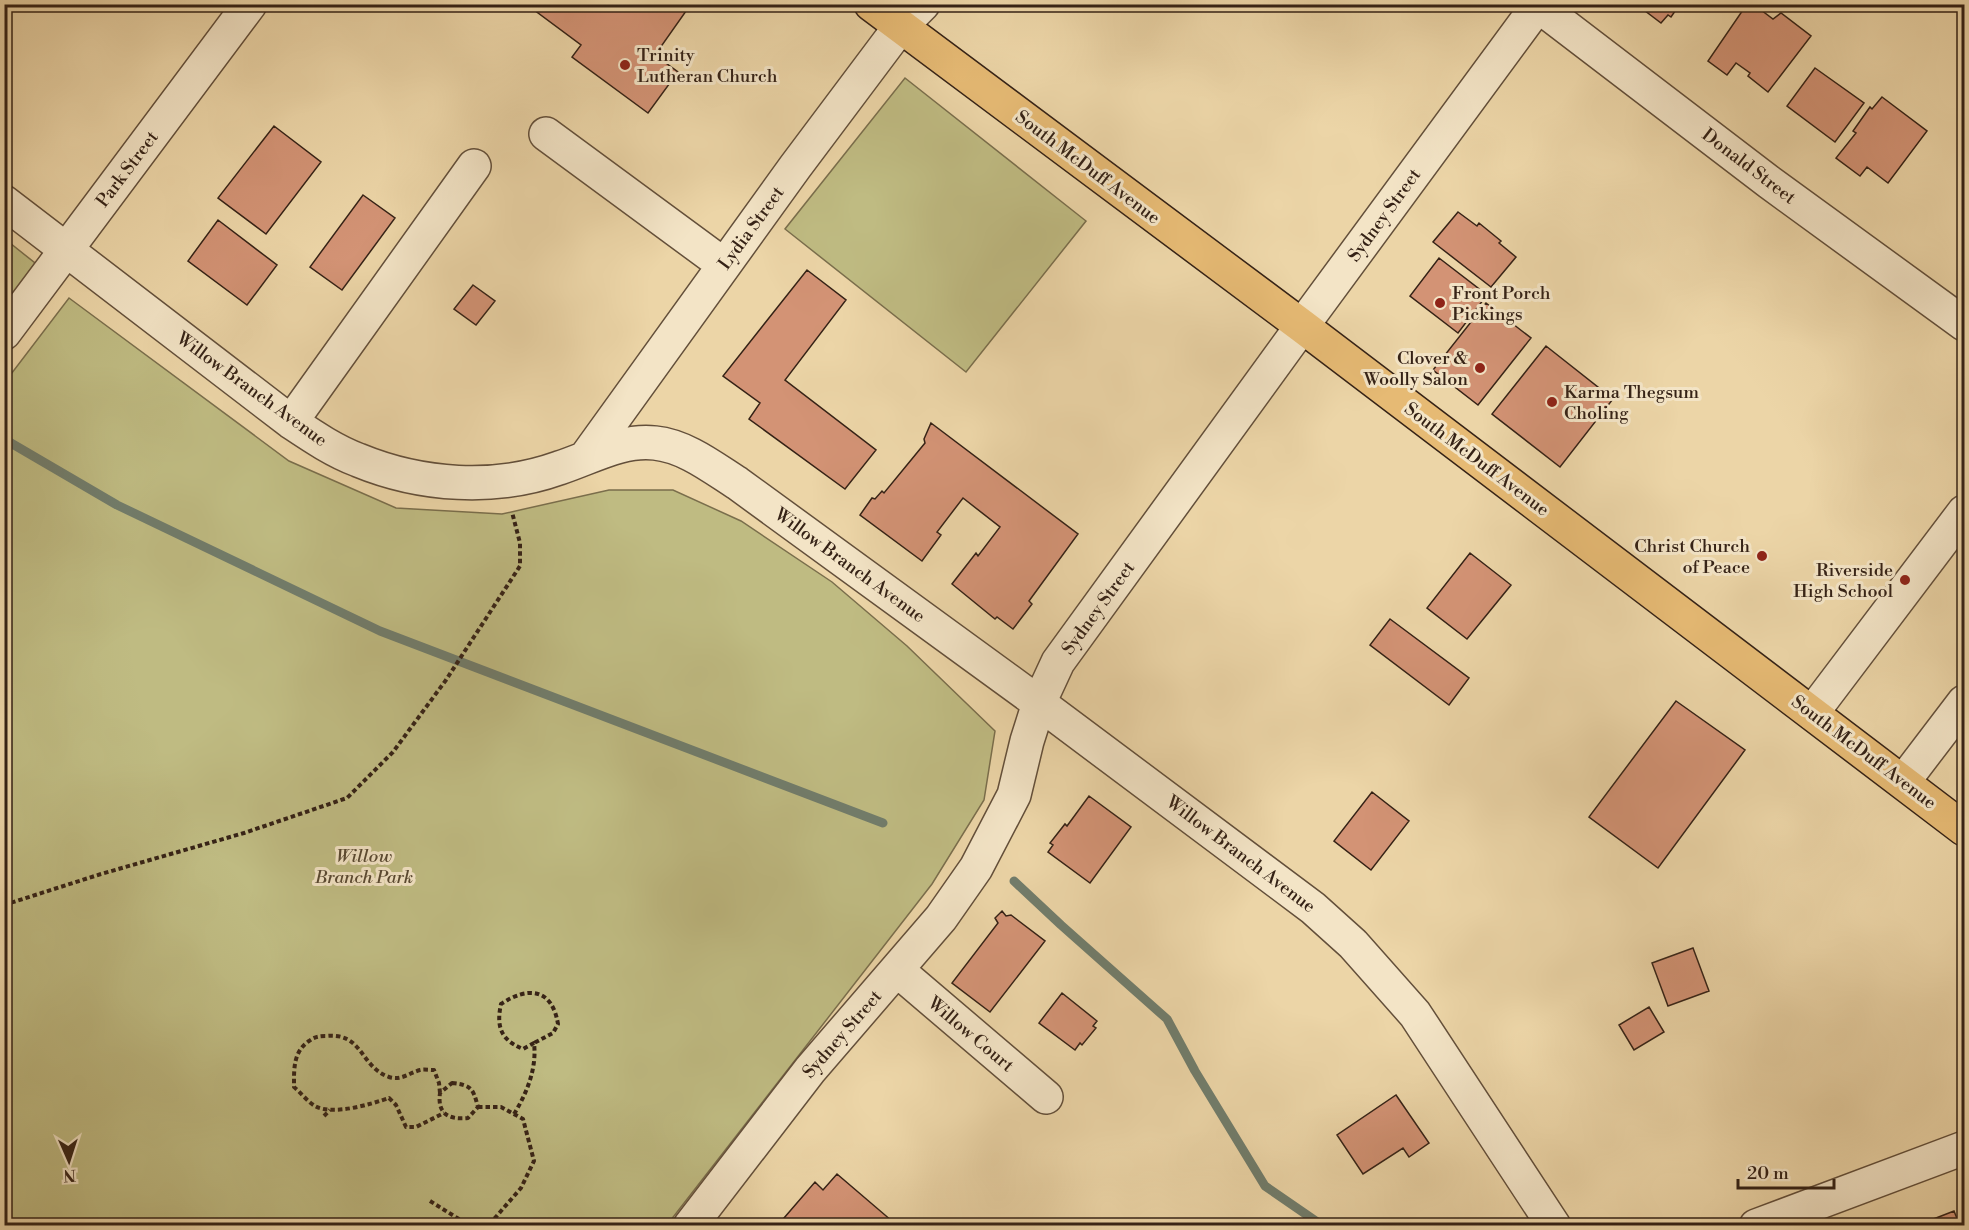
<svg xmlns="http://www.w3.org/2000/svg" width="1969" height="1230" viewBox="0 0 1969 1230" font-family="'Libre Bodoni',serif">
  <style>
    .green { fill: #bfbb82; stroke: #7a6e4c; stroke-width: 1.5 }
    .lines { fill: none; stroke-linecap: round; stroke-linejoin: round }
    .stream { stroke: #717d6c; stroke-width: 9 }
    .building { fill: #d39375; stroke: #352216; stroke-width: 1.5 }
    .minor-casing { stroke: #634f3a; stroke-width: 36 }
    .major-casing { stroke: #352216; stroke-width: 36 }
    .path { stroke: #352216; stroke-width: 4; stroke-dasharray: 4.5 3; stroke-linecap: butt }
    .minor { stroke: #f3e4c6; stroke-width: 33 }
    .major { stroke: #e6ba74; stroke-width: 33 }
    .poi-dot { fill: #8f2418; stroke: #f3e4c6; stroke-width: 2 }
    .labels { text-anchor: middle; stroke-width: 6; stroke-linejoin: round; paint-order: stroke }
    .poi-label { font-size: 18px; fill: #352216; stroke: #f3e4c6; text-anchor: start }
    .street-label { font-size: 18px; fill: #352216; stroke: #f3e4c6 }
    .park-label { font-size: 18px; font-style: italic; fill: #584831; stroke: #f3e4c6 }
  </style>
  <rect width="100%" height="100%" fill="#ecd5a7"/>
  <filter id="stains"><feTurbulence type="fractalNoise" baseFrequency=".00333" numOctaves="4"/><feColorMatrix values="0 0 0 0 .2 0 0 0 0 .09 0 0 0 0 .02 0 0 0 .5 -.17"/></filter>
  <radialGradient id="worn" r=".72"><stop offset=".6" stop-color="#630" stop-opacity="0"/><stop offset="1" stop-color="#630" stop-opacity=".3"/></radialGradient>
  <path class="green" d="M905,78l181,143 -120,151 -181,-143z
    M5,239l30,24 -30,43z
    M69,298l220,163 107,47 106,6 107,-24h64l68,31 91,61 75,64 88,85 -11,69 -52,84 -265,341h-662v-843z"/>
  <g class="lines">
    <path class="stream" d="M4,439l113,66 263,126 503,192
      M1014,881l47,44 106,94 28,52 70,115 58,40"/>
  </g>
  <path class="building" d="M526,4h165l-36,51 23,17 -30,41 -76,-56 9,-12z
    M1636,4h44l-9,13 -3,-2 -7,8z
    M1747,4h6l20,15 8,-6 30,23 -43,56 -20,-16 2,-3 -14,-10 -9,12 -19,-14z
    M1815,68l49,35 -29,39 -48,-36z
    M1882,97l45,34 -39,52 -21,-16 -7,9 -24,-18 20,-25 -3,-2 17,-24 2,2z
    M274,126l47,36 -55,72 -48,-36z
    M363,195l32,23 -53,72 -32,-23z
    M1458,212l19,14 2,-3 22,18 -2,2 17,14 -25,30 -58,-45z
    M218,220l59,45 -30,40 -59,-44z
    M1439,258l48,37 -29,38 -48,-37z
    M807,270l39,30 -61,80 91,70 -31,39 -96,-70 11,-16 -37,-27z
    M473,285l22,16 -19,24 -22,-16z
    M1486,303l45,35 -53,67 -45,-35z
    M1546,346l67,53 -53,68 -68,-53z
    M931,423l147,111 -49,67 3,3 -19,25 -16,-12 -2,2 -43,-35 24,-31 2,3 22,-29 -37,-29 -26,34 4,3 -19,26 -62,-46 12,-17 3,1 7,-8 2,2 41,-50 -1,-4z
    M1470,553l41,32 -44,54 -40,-31z
    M1390,619l79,59 -20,27 -79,-60z
    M1676,701l69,49 -87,118 -69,-51z
    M1372,792l37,29 -38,49 -37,-29z
    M1089,796l42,31 -41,56 -42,-31 5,-7 -3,-2 15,-19 2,2z
    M1002,911l4,5 5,-1 34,26 -55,71 -38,-29 46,-60 -3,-5z
    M1693,948l16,43 -41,15 -16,-43z
    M1062,993l35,28 -4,5 3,2 -14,17 -2,-2 -5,7 -36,-27z
    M1649,1007l15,25 -30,18 -15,-25z
    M1396,1095l33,48 -20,14 -6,-9 -40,26 -26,-39z
    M837,1174l55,47 -4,5h-96l-8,-8 31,-36 8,8z
    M1954,1211l6,15h-26l-3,-6z"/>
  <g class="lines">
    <g class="minor-casing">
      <path id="minor" d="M1536,4l233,178 195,142
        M546,134l178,131
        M4,202l287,220c21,14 43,29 67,38 63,26 137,31 201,8 31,-10 63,-29 96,-25 30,3 57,24 82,40l302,220 274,205 40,36 62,70 139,212
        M4,333l246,-329
        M291,422l183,-256
        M586,457l209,-290 105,-140 23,-23
        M1812,713l152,-201
        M1903,782l61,-80
        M897,970l149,127
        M690,1226l120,-156 131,-152 35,-50 38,-73 13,-54 12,-38 19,-41 244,-336 237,-322
        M1756,1226l208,-78"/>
    </g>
    <g class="major-casing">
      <path id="major" d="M871,4l431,322 662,503"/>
    </g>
    <path class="path" d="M4,905l97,-31 143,-41 103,-35 46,-46 53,-72 74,-114v-23l-8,-31
      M452,1083c20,2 21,6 26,24l-10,11c-19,2 -31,-4 -28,-25z
      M440,1093l-1,-10 -5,-13c-5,0 -10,-1 -14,0 -11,3 -19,11 -31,7 -29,-10 -26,-45 -63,-41 -7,0 -12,1 -17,5 -16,11 -15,28 -15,46 6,5 14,15 21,19 18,10 56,-2 74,-8l7,7 10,22h10l28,-14
      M478,1107h23l22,12 11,42 -13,27 -33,38
      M514,1114c13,-21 23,-46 20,-71l-11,6c-22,-9 -27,-22 -22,-45 27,-18 51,-16 57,20l-5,9 -19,10
      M324,1116l6,-6
      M430,1201l40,25"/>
    <use href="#minor" class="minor"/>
    <use href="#major" class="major"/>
  </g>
  <g class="poi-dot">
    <circle cx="625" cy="65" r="6"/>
    <circle cx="1440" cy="303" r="6"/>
    <circle cx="1480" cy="368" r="6"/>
    <circle cx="1552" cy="402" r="6"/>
    <circle cx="1762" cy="556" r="6"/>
    <circle cx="1905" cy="580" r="6"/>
  </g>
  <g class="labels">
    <g class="poi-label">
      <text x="637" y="61">Trinity<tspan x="637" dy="21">Lutheran Church</tspan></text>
      <text x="1452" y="299">Front Porch<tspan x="1452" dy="21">Pickings</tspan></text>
      <text x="1468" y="364" text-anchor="end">Clover &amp;<tspan x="1468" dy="21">Woolly Salon</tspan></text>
      <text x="1564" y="398">Karma Thegsum<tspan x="1564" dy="21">Choling</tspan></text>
      <text x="1750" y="552" text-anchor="end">Christ Church<tspan x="1750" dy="21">of Peace</tspan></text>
      <text x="1893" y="576" text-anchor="end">Riverside<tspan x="1893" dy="21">High School</tspan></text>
    </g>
    <g class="street-label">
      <text transform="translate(1749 166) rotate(37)" y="6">Donald Street</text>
      <text transform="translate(1088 167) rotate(37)" y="6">South McDuff Avenue</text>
      <text transform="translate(127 169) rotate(-53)" y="6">Park Street</text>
      <text transform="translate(1384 215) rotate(-54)" y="6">Sydney Street</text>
      <text transform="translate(751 228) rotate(-54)" y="6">Lydia Street</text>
      <text transform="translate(252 389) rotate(36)" y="6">Willow Branch Avenue</text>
      <text transform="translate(1477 459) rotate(37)" y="6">South McDuff Avenue</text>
      <text transform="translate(850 565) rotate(36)" y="6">Willow Branch Avenue</text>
      <text transform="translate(1098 608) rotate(-54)" y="6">Sydney Street</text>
      <text transform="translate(1864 752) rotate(37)" y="6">South McDuff Avenue</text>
      <text transform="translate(1241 854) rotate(37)" y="6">Willow Branch Avenue</text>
      <text transform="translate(842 1034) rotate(-49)" y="6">Sydney Street</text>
      <text transform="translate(971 1034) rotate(40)" y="6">Willow Court</text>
    </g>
    <g class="park-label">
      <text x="364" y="862">Willow<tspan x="364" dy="21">Branch Park</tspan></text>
    </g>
  </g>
  <rect width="1969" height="1230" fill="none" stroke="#ecd5a7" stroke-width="24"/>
  <rect x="6" y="6" width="1957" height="1218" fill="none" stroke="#352216" stroke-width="3"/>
  <rect x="12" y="12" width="1945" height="1206" fill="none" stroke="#352216" stroke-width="1.5"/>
  <g transform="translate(69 1161) rotate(177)" stroke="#f3e4c6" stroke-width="4.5" paint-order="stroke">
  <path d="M0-4.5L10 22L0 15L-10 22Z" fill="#352216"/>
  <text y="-9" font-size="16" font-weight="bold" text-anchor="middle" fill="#352216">N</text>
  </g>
  <path d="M1738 1179v9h96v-9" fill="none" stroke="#352216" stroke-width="3"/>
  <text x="1747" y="1179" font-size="18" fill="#352216" stroke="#f3e4c6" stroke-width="4.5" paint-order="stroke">20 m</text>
  <rect width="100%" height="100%" filter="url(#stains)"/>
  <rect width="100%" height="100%" fill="url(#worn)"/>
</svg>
